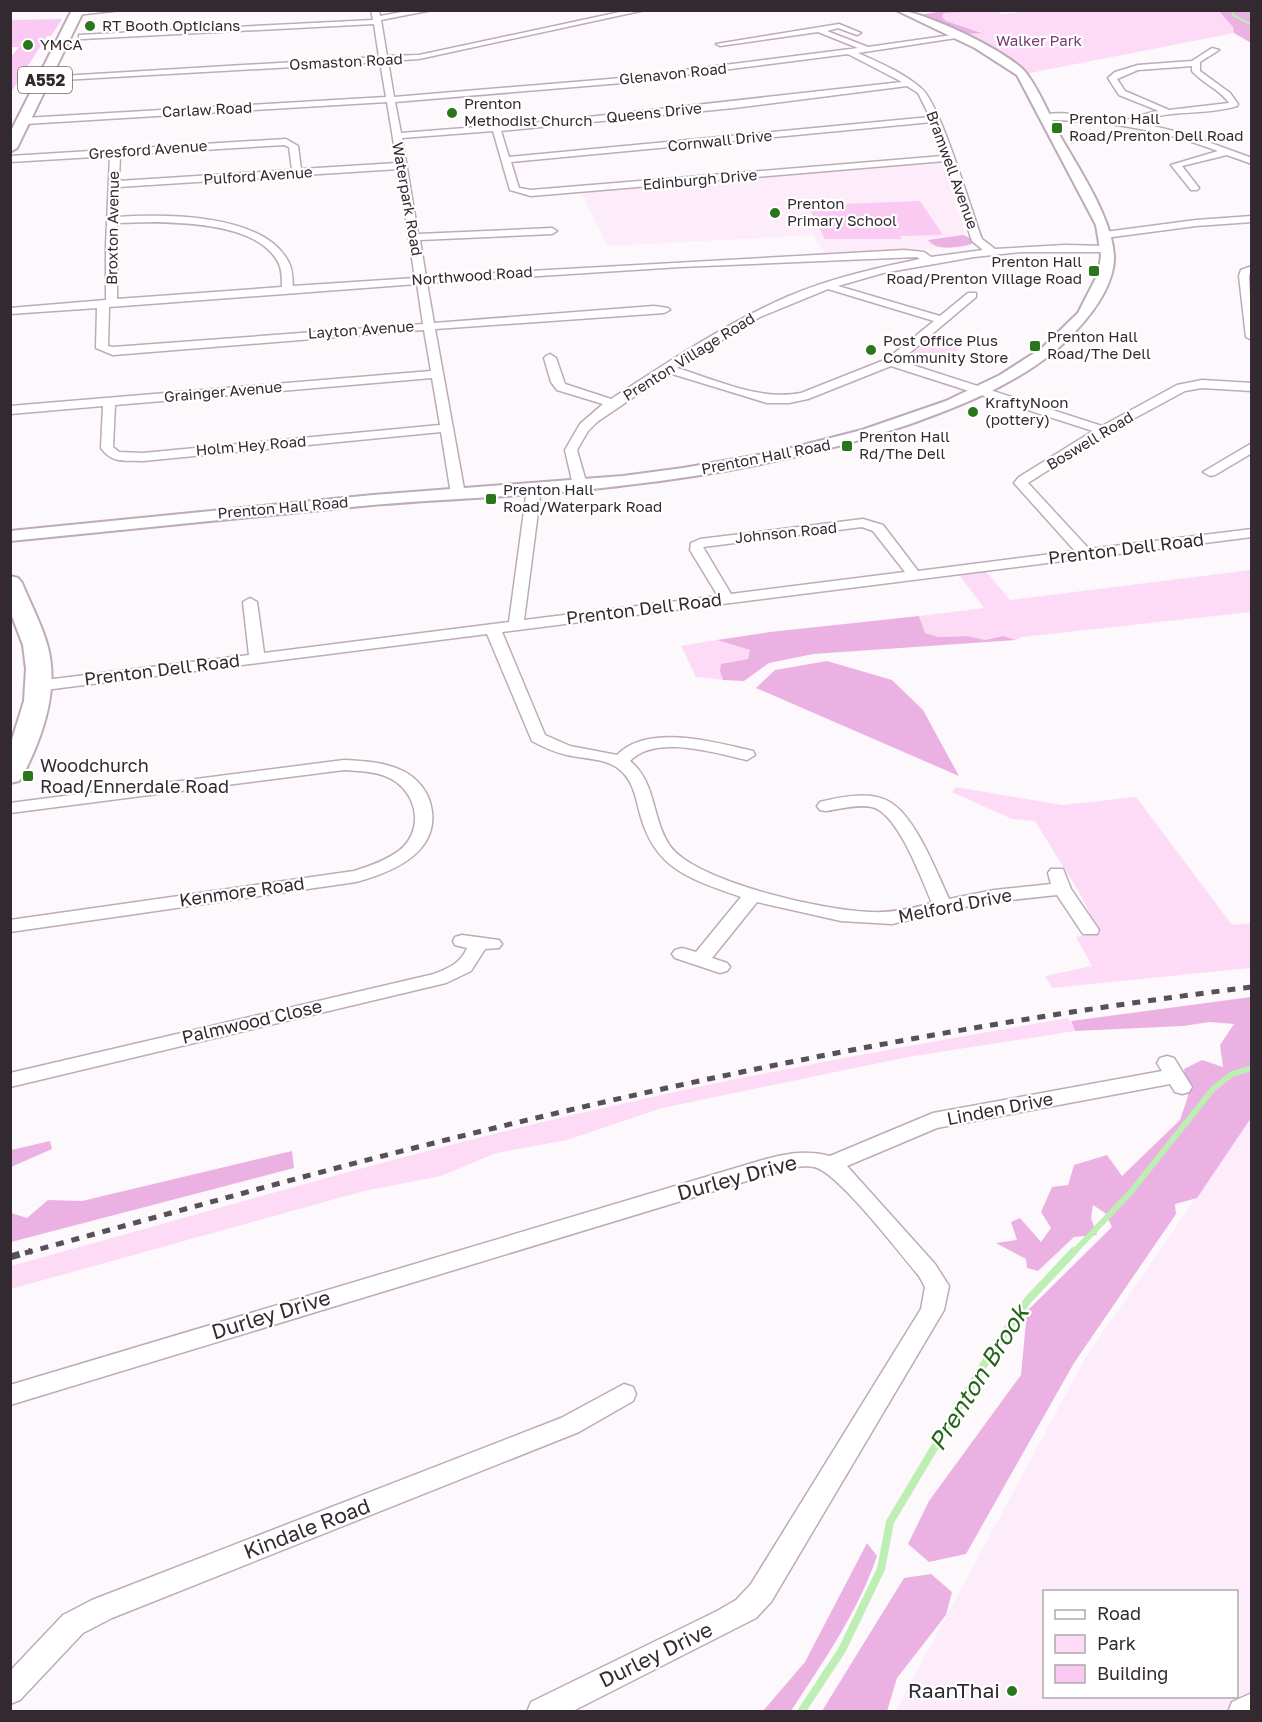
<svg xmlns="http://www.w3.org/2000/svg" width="1262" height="1722" viewBox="0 0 1262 1722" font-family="'Golos Text',sans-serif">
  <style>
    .built { fill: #fdecfa; fill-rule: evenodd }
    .green { fill: #fddbf6 }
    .forest { fill: #ecb1e3 }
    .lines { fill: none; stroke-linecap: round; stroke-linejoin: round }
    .stream-far2 { stroke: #bdefb4; stroke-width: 2 }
    .stream-far1 { stroke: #bdefb4; stroke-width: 6 }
    .stream { stroke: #bdefb4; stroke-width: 8 }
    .building { fill: #facaf2 }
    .minor-casing { stroke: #beaaba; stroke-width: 3 }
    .tertiary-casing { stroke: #beaaba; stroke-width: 4 }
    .trunk-casing { stroke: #beaaba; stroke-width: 4 }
    .minor { fill: #fff; fill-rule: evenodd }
    .tertiary { fill: #fff; fill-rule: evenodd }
    .trunk { fill: #fff; fill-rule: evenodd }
    .rail-far1 { stroke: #575056; stroke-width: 5; stroke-dasharray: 8 8; stroke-linecap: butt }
    .rail { stroke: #575056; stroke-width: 7; stroke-dasharray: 10 10; stroke-linecap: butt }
    .poi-dot { fill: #2a761c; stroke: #fff; stroke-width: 2 }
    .labels { text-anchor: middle; stroke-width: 4.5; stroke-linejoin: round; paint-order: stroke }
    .far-poi-label { font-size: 15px; fill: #322a30; stroke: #fff; text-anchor: start }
    .far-park-label { font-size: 15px; fill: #7e3976; stroke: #fff }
    .far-street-label { font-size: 15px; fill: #322a30; stroke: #fff }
    .shield { fill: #fff; stroke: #706a6e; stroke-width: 1.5 }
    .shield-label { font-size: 16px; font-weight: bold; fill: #322a30 }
    .street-label { font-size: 18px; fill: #322a30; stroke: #fff }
    .poi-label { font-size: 18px; fill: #322a30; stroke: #fff; text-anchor: start }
    .near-street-label { font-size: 21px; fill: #322a30; stroke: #fff }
    .near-poi-label { font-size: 21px; fill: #322a30; stroke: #fff; text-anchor: end }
    .near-water-label { font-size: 24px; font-style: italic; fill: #246319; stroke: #fff }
  </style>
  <rect width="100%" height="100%" fill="#fcf8fc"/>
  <path class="built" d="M936,161l6,1 28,85 -145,6 -12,-18 -205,11 -27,-54z
    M1251,1107v599l-15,6h-341l191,-355 101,-146zM1044,1592h192v104h-192z"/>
  <path class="green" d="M983,10l14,1 5,3 29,-3 -4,-1 192,1 14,16 1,6 -209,41 3,-2 -17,-14 -49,-24 19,-2 -35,-11 -4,-4 2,-4z
    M935,337l14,3 12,7 -15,12 -33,1 -3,-5z
    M984,569l26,31 241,-30v42l-229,25 -6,3 -13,-4 -18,4 -18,-4 -28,1 -14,-4 -6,-17 65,-8 -27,-36z
    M717,640l33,10 -2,9 -28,12 3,9 -27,-3 -15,-31z
    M956,787l106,18 74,-8 96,128 19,-2v45l-199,20 -7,-12 47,-10 -16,-29 24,-4 -21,-41 -44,-71 -23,-2 -60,-27z
    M1068,1018l7,13 -167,26 -246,51 -95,32 -71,13 -55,23 -77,15 -353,98v-23c208,-57 416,-120 628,-166 142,-32 286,-57 429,-82z"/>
  <path class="forest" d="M944,11h39l-39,2 -2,4 4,4 36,12 -20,1 -44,-19z
    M1219,11h32v32l-17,-10 -1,-6z
    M963,235l7,3 2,6c-14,3 -34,8 -44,-4z
    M919,616l6,17 14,4 28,-1 18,4 18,-4 13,4 -203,14 -44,9 -25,18 -21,-1 -3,-9 1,-7 27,-5 2,-9 -33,-10 53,-8z
    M827,661l65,19 31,30 36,66 -203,-88 19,-18z
    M1251,997v121l-54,80 -22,6 1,10 -102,149 -108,191 -37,8 -21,-18 21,-43 92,-126 6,-64 85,-84 -7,-14 -12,-8 -2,13 6,17 -23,2 -36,34 -11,-3 -1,-9 -30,-16 21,-3 -6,-18 9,-4 21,24 10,-14 -10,-16 11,-25 16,-2 6,-20 33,-10 15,21 58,-56 8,-24 -4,-27 18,-9 21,7 -3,-22 14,-21 -24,-2 -27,4 -108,5 -4,-10z
    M50,1141l2,8 -41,18v-17z
    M292,1151l2,17 -283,74v-29l16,5 21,-18 34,1z
    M867,1543l10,13c-19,56 -54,106 -86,155h-28l42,-49z
    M931,1574l21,18 -6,23 -49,63 -10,33h-65l82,-133z"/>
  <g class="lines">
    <path class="stream-far2" d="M1232,10l1,5 19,10"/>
    <path class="stream-far1" d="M1073,1253l57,-60 83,-104 19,-15 20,-6"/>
    <path class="stream" d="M801,1712l41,-62 39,-81 9,-47 102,-171 36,-51 46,-49"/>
  </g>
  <path class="building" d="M62,19l-11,17h-4l-37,58v-36l9,-11h-9v-27z
    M920,201l23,34 -43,1 2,3h-77l-15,-29 36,-1 -3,-5z"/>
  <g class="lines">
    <g class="minor-casing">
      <path id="minor" d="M80,10h41l-44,5 -4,-2z
        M371,10h8l1,6 33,-6h19l-51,10 6,36 32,-1 210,-45h16l-226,49 -31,2 6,36 228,-19 236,-30 -40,-16 -98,14 -4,-2 123,-20 22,9 -4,2 -19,-7 -11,3 41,16 91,-13v4h-3l-98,15c22,10 46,20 64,36 19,17 49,121 60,150l13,10 70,-4 42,1 5,3 -5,3h-86l-47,5 -91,16 -45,13 102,30 28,-23h8v4l-76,64 202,65 75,-41 25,-5 50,3v8l-50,-3 -17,3 -78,42 -79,50 61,66 163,-20v8l-750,95 43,103 25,11 47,9c30,-32 99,-13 136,-4l2,4 -8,5c-32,-7 -92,-26 -117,1 27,22 21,57 40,85 26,36 155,65 200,66 22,1 41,-3 62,-9 -10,-23 -34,-90 -60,-96 -15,-3 -32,2 -46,4l-6,-1 -3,-4 3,-4c20,-5 49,-11 68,-1 27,14 48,70 61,98l45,-9 57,-6 -3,-11 3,-4h12l8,20 28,41 -2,4h-14l-26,-39 -75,8 -90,21 -51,-3 -84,-19 -45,56 15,5 3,4 -3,4 -7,2 -45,-15 -3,-4 3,-4 7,-2 14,4 45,-55c-50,-18 -86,-27 -101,-83 -4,-16 -7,-34 -21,-45 -14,-11 -35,-10 -52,-14 -13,-3 -24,-8 -35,-14l-45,-107 -450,57 -6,-2 -2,-3 8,-5 212,-26 -6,-53 7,-4 7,4 7,51 245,-31 18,-133 7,-4 7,4 -17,131 194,-24 -28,-46 1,-7 9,-4 163,-20 20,6 35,46 157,-20 -61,-68 5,-6 74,-46 -202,-65 -83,33 -19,4h-22l-98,-30 -72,49 -9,9 -11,19 10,35 -7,4 -7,-4 -8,-35 15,-26 23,-20 -46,-14 -6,-8 -7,-24 2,-2 4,-2 6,4 9,26 46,15c57,-37 115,-76 178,-103 42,-18 87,-28 131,-37l-3,-2 -237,10 -253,16 7,40 220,-17 14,2 2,2 -6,3 -229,16 30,165 -7,4 -7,-4 -10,-62 -298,29c-19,-1 -30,3 -42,-13l2,-42 -93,8v-8l421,-35 -7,-41 -311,25 -17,-7 1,-40 -87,6v-6l96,-8v-55l4,-89 -100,6v-6l276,-17 12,7 3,23 96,-6 -10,-61 -362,22 -4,-3 4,-3 361,-21 -6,-35 -335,19 -4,-2 4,-2 334,-20 -5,-33 -292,15h-3v-4l294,-15zM848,54l54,28 -359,40 -142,11 -6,-31 227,-19zM907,86l11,7 12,24 -421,40 -8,-26 233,-23zM932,122l11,34 -412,34 -12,-2 -8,-26zM493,131l17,59 21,6 414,-35 27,80 11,9 -52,7 -7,-5 -20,-2 -478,27 -6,-37 132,-6 5,-3 -5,-3 -134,6 -16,-96zM284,145l5,2 3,23 -173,11 1,-26zM398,169l17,109 -122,8c-1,-7 0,-16 -4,-23 -24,-50 -124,-49 -172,-46l1,-30zM154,222c36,1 107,3 125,42 3,6 3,16 3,23l-165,12v-76zM417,284l6,40 -310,23 -5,-1 1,-39zM828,289l106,32 -47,38 -86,34c-41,8 -85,-13 -124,-25l83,-51zM432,378l8,47 -297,28 -24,-1 -6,-5 2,-42zM862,527l11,4 32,41 -174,22 -28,-47z
        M1212,48l7,2 -19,12v9l30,22 8,11 -1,2c-33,10 -68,3 -100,16l49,12 66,24v6l-25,-9 -45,11 17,22 -2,2h-6l-20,-25 47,-14c-56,-21 -112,-31 -173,-31l-4,-3c16,-11 65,6 85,3 12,-2 21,-8 33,-9l-40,-16 -11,-17 7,-6 23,-7 54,-4zM1192,66v5c11,13 28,18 37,32l-60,7 -44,-19 -8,-12 21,-9z
        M1252,216v6l-56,4 -91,12 -5,-3 5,-3 91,-12z
        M1252,266l-3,10 3,64 -6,-3 -7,-61 2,-6z
        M1252,443v10l-37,22 -5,1 -7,-4z
        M344,760c20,1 41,2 59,11 13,6 25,20 28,35 10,46 -38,66 -75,76l-346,50v-12l344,-49c16,-5 33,-11 46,-21 27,-23 15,-63 -15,-74 -13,-5 -27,-5 -41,-6l-334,43v-10z
        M462,935l37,5 3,4 -3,4 -14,1 -14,22 -25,12 -436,104v-14l424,-99c15,-6 27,-11 33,-26l-12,-3 -2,-4 2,-4z
        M1167,1056l7,2 18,29 -3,5 -7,2 -7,-2 -5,-8 -233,44 -90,38 88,98 14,22 -5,24 -173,292 -15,16 -185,94h-44l4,-10 186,-91 19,-11 15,-16 170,-275 4,-22 -6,-11c-18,-21 -82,-105 -105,-109 -18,-3 -37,5 -54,10l-750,228v-20l749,-224c25,-7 45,-12 71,-5l103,-43 229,-42 -5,-8 3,-5z
        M624,1384l9,3 3,7 -3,7 -54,31 -467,186 -29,15 -63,67 -10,4v-33l53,-56 29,-15 469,-182z
        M1252,1693v19h-24l4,-10z"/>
    </g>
    <g class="tertiary-casing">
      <path id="tertiary" d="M896,10c25,0 114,42 130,63 14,18 23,42 33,61 19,34 62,96 54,134 -5,27 -26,52 -45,71 -42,41 -100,64 -155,84 -93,32 -189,51 -286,62 -85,11 -170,13 -255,20 -120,11 -241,24 -362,36v-10l363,-36 250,-19 60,-8 93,-16 86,-22 84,-29 54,-26 42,-27 36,-35 21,-41 2,-17 -5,-30 -79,-150 -42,-27z"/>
    </g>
    <g class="trunk-casing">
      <path id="trunk" d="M72,10h12l-67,138 -7,4v-19z
        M10,576l8,2 4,5c8,20 19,40 25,61 13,44 -4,92 -24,131l-4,6 -9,2v-37l14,-45 2,-32 -3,-24 -13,-34z"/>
    </g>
    <use href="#minor" class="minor"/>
    <use href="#tertiary" class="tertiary"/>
    <use href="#trunk" class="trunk"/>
    <path class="rail-far1" d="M25,1253c137,-37 272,-76 409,-110 269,-68 542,-122 818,-156"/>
    <path class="rail" d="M10,1257l21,-6"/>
  </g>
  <g class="poi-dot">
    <circle cx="90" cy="26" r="6"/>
    <circle cx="28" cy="45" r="6"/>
    <circle cx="452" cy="113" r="6"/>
    <rect x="1051" y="122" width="12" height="12" rx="3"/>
    <circle cx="775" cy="213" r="6"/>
    <rect x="1088" y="265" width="12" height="12" rx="3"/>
    <rect x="1029" y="340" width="12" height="12" rx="3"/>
    <circle cx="871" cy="350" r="6"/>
    <circle cx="973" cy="412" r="6"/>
    <rect x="841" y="440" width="12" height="12" rx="3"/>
    <rect x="485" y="493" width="12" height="12" rx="3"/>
    <rect x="22" y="770" width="12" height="12" rx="3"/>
    <circle cx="1012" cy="1691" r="6"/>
  </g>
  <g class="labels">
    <g class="far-poi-label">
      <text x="102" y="31">RT Booth Opticians</text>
      <text x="40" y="50">YMCA</text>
      <text x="464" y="109">Prenton<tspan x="464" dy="17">Methodist Church</tspan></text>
      <text x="1069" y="124">Prenton Hall<tspan x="1069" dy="17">Road/Prenton Dell Road</tspan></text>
      <text x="787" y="209">Prenton<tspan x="787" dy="17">Primary School</tspan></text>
      <text x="1082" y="267" text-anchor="end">Prenton Hall<tspan x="1082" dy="17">Road/Prenton Village Road</tspan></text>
      <text x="1047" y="342">Prenton Hall<tspan x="1047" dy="17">Road/The Dell</tspan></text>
      <text x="883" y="346">Post Office Plus<tspan x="883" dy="17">Community Store</tspan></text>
      <text x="985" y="408">KraftyNoon<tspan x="985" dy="17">(pottery)</tspan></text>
      <text x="859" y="442">Prenton Hall<tspan x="859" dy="17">Rd/The Dell</tspan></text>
      <text x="503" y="495">Prenton Hall<tspan x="503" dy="17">Road/Waterpark Road</tspan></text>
    </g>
    <g class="far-park-label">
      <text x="1039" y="46">Walker Park</text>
    </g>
    <g class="far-street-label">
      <text transform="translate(346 62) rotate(-3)" y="5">Osmaston Road</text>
      <text transform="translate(673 74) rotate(-6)" y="5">Glenavon Road</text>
      <text transform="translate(207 110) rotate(-3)" y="5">Carlaw Road</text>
      <text transform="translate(654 113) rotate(-6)" y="5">Queens Drive</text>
      <text transform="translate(720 141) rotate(-6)" y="5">Cornwall Drive</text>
      <text transform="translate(148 150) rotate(-4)" y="5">Gresford Avenue</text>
      <text transform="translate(952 170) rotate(70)" y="5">Bramwell Avenue</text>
      <text transform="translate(258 176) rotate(-4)" y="5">Pulford Avenue</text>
      <text transform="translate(700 180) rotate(-5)" y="5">Edinburgh Drive</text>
      <text transform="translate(407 199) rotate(80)" y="5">Waterpark Road</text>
      <text transform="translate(113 228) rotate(-89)" y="5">Broxton Avenue</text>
      <text transform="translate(472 276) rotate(-4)" y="5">Northwood Road</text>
      <text transform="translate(361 330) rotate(-4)" y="5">Layton Avenue</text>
      <text transform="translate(689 357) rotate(-32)" y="5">Prenton Village Road</text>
      <text transform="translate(223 392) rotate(-5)" y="5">Grainger Avenue</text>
      <text transform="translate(1090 441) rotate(-31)" y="5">Boswell Road</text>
      <text transform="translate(251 446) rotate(-5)" y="5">Holm Hey Road</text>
      <text transform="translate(766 457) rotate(-11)" y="5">Prenton Hall Road</text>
      <text transform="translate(283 508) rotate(-5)" y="5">Prenton Hall Road</text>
      <text transform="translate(786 533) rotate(-6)" y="5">Johnson Road</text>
    </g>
    <rect class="shield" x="18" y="67" width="54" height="26" rx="4.5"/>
    <g class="shield-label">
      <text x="45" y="86">A552</text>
    </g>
    <g class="street-label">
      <text transform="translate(1126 549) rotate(-7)" y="6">Prenton Dell Road</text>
      <text transform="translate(644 609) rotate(-7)" y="6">Prenton Dell Road</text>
      <text transform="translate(162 670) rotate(-7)" y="6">Prenton Dell Road</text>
      <text transform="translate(242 892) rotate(-8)" y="6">Kenmore Road</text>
      <text transform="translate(955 906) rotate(-11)" y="6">Melford Drive</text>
      <text transform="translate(252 1022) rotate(-13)" y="6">Palmwood Close</text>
      <text transform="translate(1000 1109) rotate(-11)" y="6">Linden Drive</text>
    </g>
    <g class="poi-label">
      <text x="40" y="772">Woodchurch<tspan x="40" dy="21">Road/Ennerdale Road</tspan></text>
    </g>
    <g class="near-street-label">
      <text transform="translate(737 1178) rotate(-15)" y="7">Durley Drive</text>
      <text transform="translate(271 1315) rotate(-17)" y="7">Durley Drive</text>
      <text transform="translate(307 1529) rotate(-21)" y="7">Kindale Road</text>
      <text transform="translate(656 1655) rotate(-26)" y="7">Durley Drive</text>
    </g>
    <g class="near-poi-label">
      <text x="1000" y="1698">RaanThai</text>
    </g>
    <g class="near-water-label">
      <text transform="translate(979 1378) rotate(-58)" y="8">Prenton Brook</text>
    </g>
  </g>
  <rect width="1262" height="1722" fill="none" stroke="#322a30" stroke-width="24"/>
  <rect x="1043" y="1590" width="195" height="108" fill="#ffffff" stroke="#adaaac" stroke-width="1.5"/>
  <rect x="1055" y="1610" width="30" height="9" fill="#ffffff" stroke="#adaaac" stroke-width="1.5"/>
  <text x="1097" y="1620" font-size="18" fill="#322a30">Road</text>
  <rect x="1055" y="1635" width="30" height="18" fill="#fddbf6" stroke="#adaaac" stroke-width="1.5"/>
  <text x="1097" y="1650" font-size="18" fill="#322a30">Park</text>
  <rect x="1055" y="1665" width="30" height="18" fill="#facaf2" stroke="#adaaac" stroke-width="1.5"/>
  <text x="1097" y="1680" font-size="18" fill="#322a30">Building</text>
</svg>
